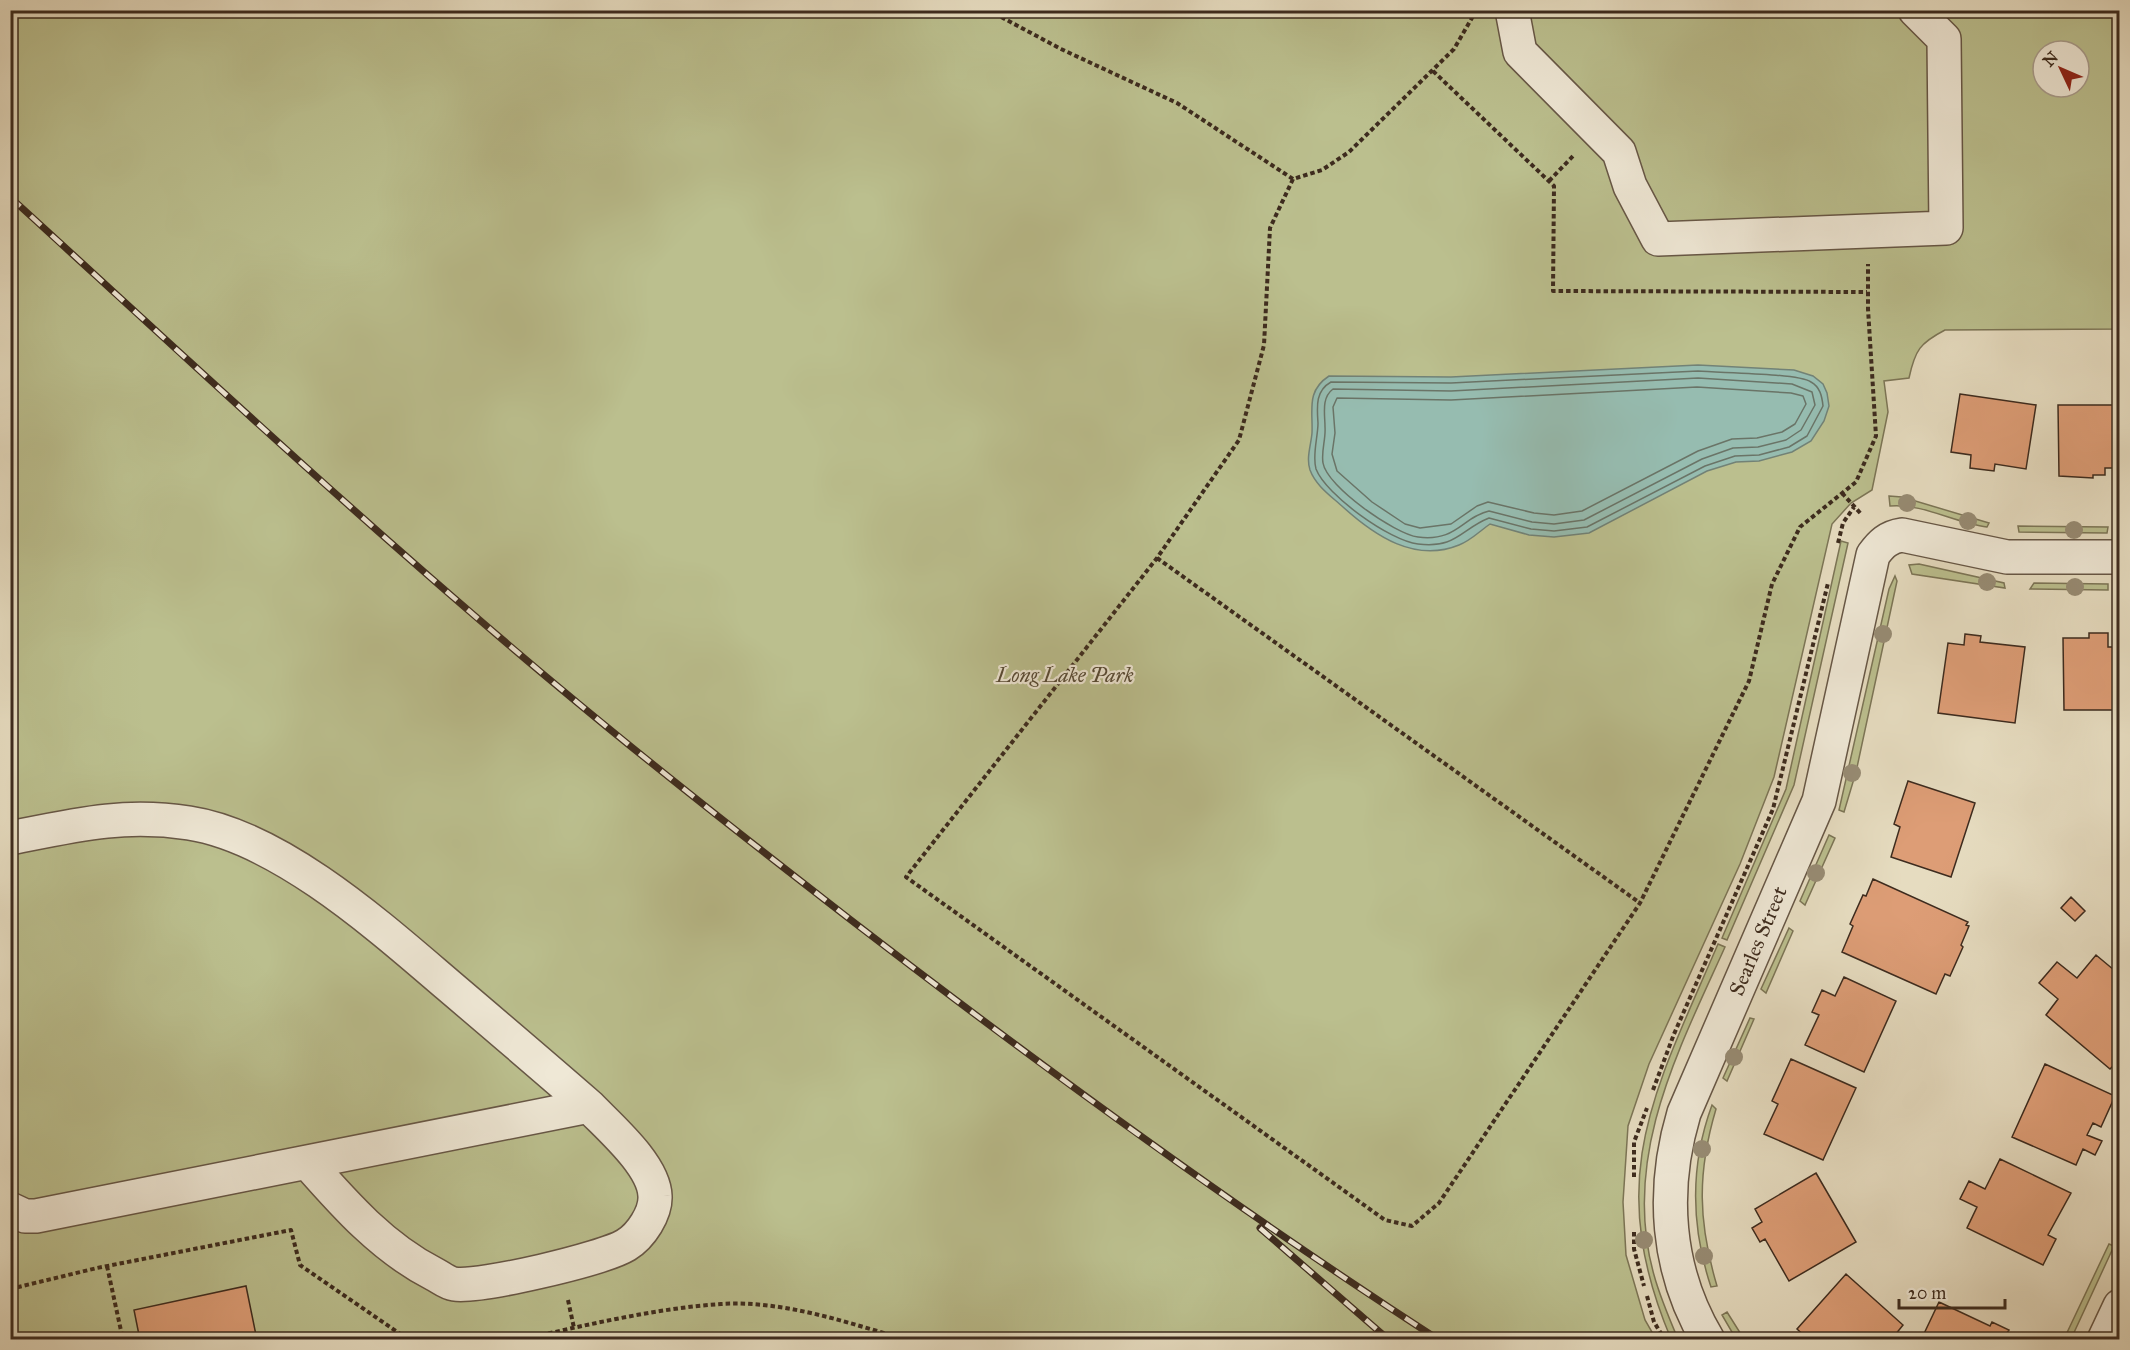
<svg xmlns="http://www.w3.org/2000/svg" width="2130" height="1350" viewBox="0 0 2130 1350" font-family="'IM FELL Great Primer',serif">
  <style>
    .green { fill: #bbbf8e; stroke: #7c7556; stroke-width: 1.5; fill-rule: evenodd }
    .water { fill: #96bcb0; stroke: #728276; stroke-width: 1.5 }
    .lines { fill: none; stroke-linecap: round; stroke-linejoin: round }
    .shore { stroke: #6a7467; stroke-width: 1.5 }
    .building { fill: #dd9d76; stroke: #3d2b1e; stroke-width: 1.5 }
    .minor-casing { stroke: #675746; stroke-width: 36 }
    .path { stroke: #3d2b1e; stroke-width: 4; stroke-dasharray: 4.5 3; stroke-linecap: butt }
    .minor { stroke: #efe8d6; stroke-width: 33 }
    .rail-casing { stroke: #3d2b1e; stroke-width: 7 }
    .rail { stroke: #efe8d6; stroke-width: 4.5; stroke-dasharray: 14; stroke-linecap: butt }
    .tree { fill: #978b73 }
    .labels { text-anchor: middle; stroke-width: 4.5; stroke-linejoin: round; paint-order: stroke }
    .park-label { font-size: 21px; font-style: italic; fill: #564934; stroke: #efe8d6 }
    .street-label { font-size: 21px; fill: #3d2b1e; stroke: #efe8d6 }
  </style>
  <rect width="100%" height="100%" fill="#e6dcc0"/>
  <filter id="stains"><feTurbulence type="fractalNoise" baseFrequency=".00333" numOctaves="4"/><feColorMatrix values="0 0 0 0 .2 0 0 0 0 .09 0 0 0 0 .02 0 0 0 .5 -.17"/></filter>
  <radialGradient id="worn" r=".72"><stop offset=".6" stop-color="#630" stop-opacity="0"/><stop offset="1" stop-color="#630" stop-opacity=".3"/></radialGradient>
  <path class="green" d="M10,11h2109v318l-174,1c-25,13 -30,20 -36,48l-25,3 4,31 -16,78 -21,13 -19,21 -58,253 -34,87 -91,200 -21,62 -5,76 3,53 19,65 11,19h-1645zM2043,51h36v36h-36z
    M1889,496l13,1 87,26 -2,4c-32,-4 -65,-24 -97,-21z
    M2018,526l90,1 -1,6 -88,-1z
    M1841,541l7,2 -54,242 -67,155 -5,-2 64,-149z
    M1919,564l85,19 1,5 -93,-14 -3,-9z
    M1895,576l2,5 -41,191 -12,40 -5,-2 50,-221z
    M2034,583l74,1v6l-78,-1z
    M1829,835l6,3 -30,67 -5,-4z
    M1789,928l4,3 -27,62 -5,-4z
    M1718,944l7,3c-47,104 -104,211 -71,328 6,22 15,43 24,64h-7c-68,-162 -17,-246 47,-395z
    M1750,1018l4,1 -27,62 -4,-3z
    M1712,1105l4,4c-19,64 -18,113 1,177l-6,1c-20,-60 -21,-122 1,-182z
    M2109,1244l5,2 -43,93h-7z
    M1727,1312l17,27h-8l-14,-24z"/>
  <path class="water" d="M1698,365l96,5 19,6 10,8 4,9 2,13 -5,15 -13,20 -19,11 -33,9 -23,1 -29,9 -118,62 -35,4 -25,-2 -39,-11c-10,7 -20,17 -31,21 -44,18 -84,-9 -116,-38 -12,-11 -27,-21 -33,-37 -4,-12 1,-25 2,-37 1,-23 -6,-42 17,-57l122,1z"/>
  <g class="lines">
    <path class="shore" d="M1698,371c22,2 99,2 113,11 9,5 11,14 12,24l-16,30 -18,11 -30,8 -24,1 -30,10 -118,61 -33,4 -23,-2 -42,-11c-28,11 -33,31 -71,26 -28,-3 -92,-49 -102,-75 -4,-14 2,-32 2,-46 -1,-16 -3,-32 13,-41l120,1z
      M1698,378l94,6 20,8 3,13 -14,25 -15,10 -28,7 -25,1 -31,11 -118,61 -30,4 -22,-2 -43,-11c-27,6 -32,31 -71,26 -23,-3 -91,-50 -95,-74 -2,-12 3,-24 2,-36 0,-13 -4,-29 8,-38l118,2z
      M1697,387l94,6 12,3 3,8 -11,20 -13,8 -25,6 -25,1 -34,12 -116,60 -28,4 -20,-2 -46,-11 -11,4 -26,18 -31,4 -15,-4 -33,-22 -35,-31 -5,-17 3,-21 -2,-26 4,-9 114,2z"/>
  </g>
  <path class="building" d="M1960,394l76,11 -10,64 -31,-5 -1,7 -24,-3 1,-13 -20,-3z
    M2058,405h62v63h-15v7h-12v3l-34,-2z
    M2089,633h19v14h12v63h-56l-1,-72h26z
    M1965,634l16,2 -1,6 45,5 -10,76 -77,-10 10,-70 16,2z
    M1908,781l67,22 -24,74 -60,-20 9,-30 -6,-3z
    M1873,879l95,43 -2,3 3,1 -8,19 2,2 -13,29 -5,-2 -9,20 -94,-42 11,-26 -3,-2 13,-29 3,1z
    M2071,897l14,14 -10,10 -14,-13z
    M2096,955l24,20v84l-10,10 -64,-54 12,-16 -19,-16 18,-21 20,16z
    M1844,977l52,24 -32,71 -59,-27 14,-30 -7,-3 10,-22 13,6z
    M1791,1059l65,29 -33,72 -59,-26 14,-30 -6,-3z
    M2045,1064l70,32 -14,31 -8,-4 -6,12 15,6 -7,14 -12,-6 -7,16 -64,-28z
    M2000,1159l71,34 -23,42 8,4 -13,26 -76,-37 10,-21 -17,-8 9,-18 16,8z
    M1816,1173l40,69 -67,39 -24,-42 -5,3 -8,-14 10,-6 -7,-13z
    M1846,1274l57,51 -12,15h-82l-12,-11z
    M246,1286l11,54h-117l-6,-30z
    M1939,1302l51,24 2,-4 17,8 -2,3 4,2 -2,5h-88z"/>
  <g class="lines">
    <g class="minor-casing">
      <path id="minor" d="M1512,10l8,42 99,100 11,34 28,53 288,-11 -2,-189 -29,-29
        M10,838c65,-13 113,-25 179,-15 91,14 191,104 259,162 47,40 94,80 141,121l-553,110h-11l-15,-7
        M308,1163c37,42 75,85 126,111 6,3 13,9 20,10 26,4 149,-25 172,-39 15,-9 30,-32 29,-49 -1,-31 -46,-69 -66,-90
        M1708,1340c-42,-70 -47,-150 -24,-227l135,-312 54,-246c8,-11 15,-18 29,-20l105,22h113
        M2104,1340l16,-34"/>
    </g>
    <path class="path" d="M988,10l73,39 116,54 116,76 29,-9 27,-18 105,-103 22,-38
      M1433,71l121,115 -1,105 314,1
      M1293,179l-23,49 -6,117 -25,95 -82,118 -251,319 479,343 27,6 27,-23 201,-300 109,-222 23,-97 28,-57 56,-45 20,-46 -8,-127v-45
      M1549,181l24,-25
      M1842,493l20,22
      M1838,543l5,-20 11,-16
      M1157,558l483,345
      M1653,1090l21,-56 99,-225 55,-226
      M1634,1177v-35l13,-34
      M1634,1232v17l10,37
      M107,1266l16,74
      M10,1289l87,-21 194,-38 9,35 109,75
      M1647,1296l7,26 11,18
      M568,1300l6,28
      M519,1340c63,-14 138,-32 202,-36 63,-4 127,19 187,36"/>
    <use href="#minor" class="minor"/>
    <g class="rail-casing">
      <path id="rail" d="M10,197c163,149 325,300 493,443 112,96 228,187 344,277 192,148 388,291 592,423
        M1260,1228l129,112"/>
    </g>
    <use href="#rail" class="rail"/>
  </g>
  <g class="tree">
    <circle cx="1907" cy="503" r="9"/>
    <circle cx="1968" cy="521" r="9"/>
    <circle cx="2074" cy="530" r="9"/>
    <circle cx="1987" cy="582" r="9"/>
    <circle cx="2075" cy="587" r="9"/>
    <circle cx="1883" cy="634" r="9"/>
    <circle cx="1852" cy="773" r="9"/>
    <circle cx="1816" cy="873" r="9"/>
    <circle cx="1734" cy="1057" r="9"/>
    <circle cx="1702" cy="1149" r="9"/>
    <circle cx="1644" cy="1240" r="9"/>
    <circle cx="1704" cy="1256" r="9"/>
  </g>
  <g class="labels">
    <g class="park-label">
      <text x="1065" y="682">Long Lake Park</text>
    </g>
    <g class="street-label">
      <text transform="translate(1758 941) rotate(-67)" y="7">Searles Street</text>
    </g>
  </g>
  <rect width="2130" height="1350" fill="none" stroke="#e6dcc0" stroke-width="36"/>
  <rect x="12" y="12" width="2106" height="1326" fill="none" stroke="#3d2b1e" stroke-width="3"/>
  <rect x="18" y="18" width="2094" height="1314" fill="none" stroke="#3d2b1e" stroke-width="1.5"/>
  <g transform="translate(2061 69) rotate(314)"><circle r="28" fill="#efe8d6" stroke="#a89c8c" stroke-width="1.5"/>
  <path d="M0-4.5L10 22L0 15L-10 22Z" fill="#8f2418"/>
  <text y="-9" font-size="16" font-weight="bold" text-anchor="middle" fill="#3d2b1e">N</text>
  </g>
  <path d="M1899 1299v9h106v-9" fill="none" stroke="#3d2b1e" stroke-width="3"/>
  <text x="1908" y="1299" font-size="18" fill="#3d2b1e" stroke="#efe8d6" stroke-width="4.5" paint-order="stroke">20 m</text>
  <rect width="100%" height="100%" filter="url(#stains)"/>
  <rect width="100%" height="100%" fill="url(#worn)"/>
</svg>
